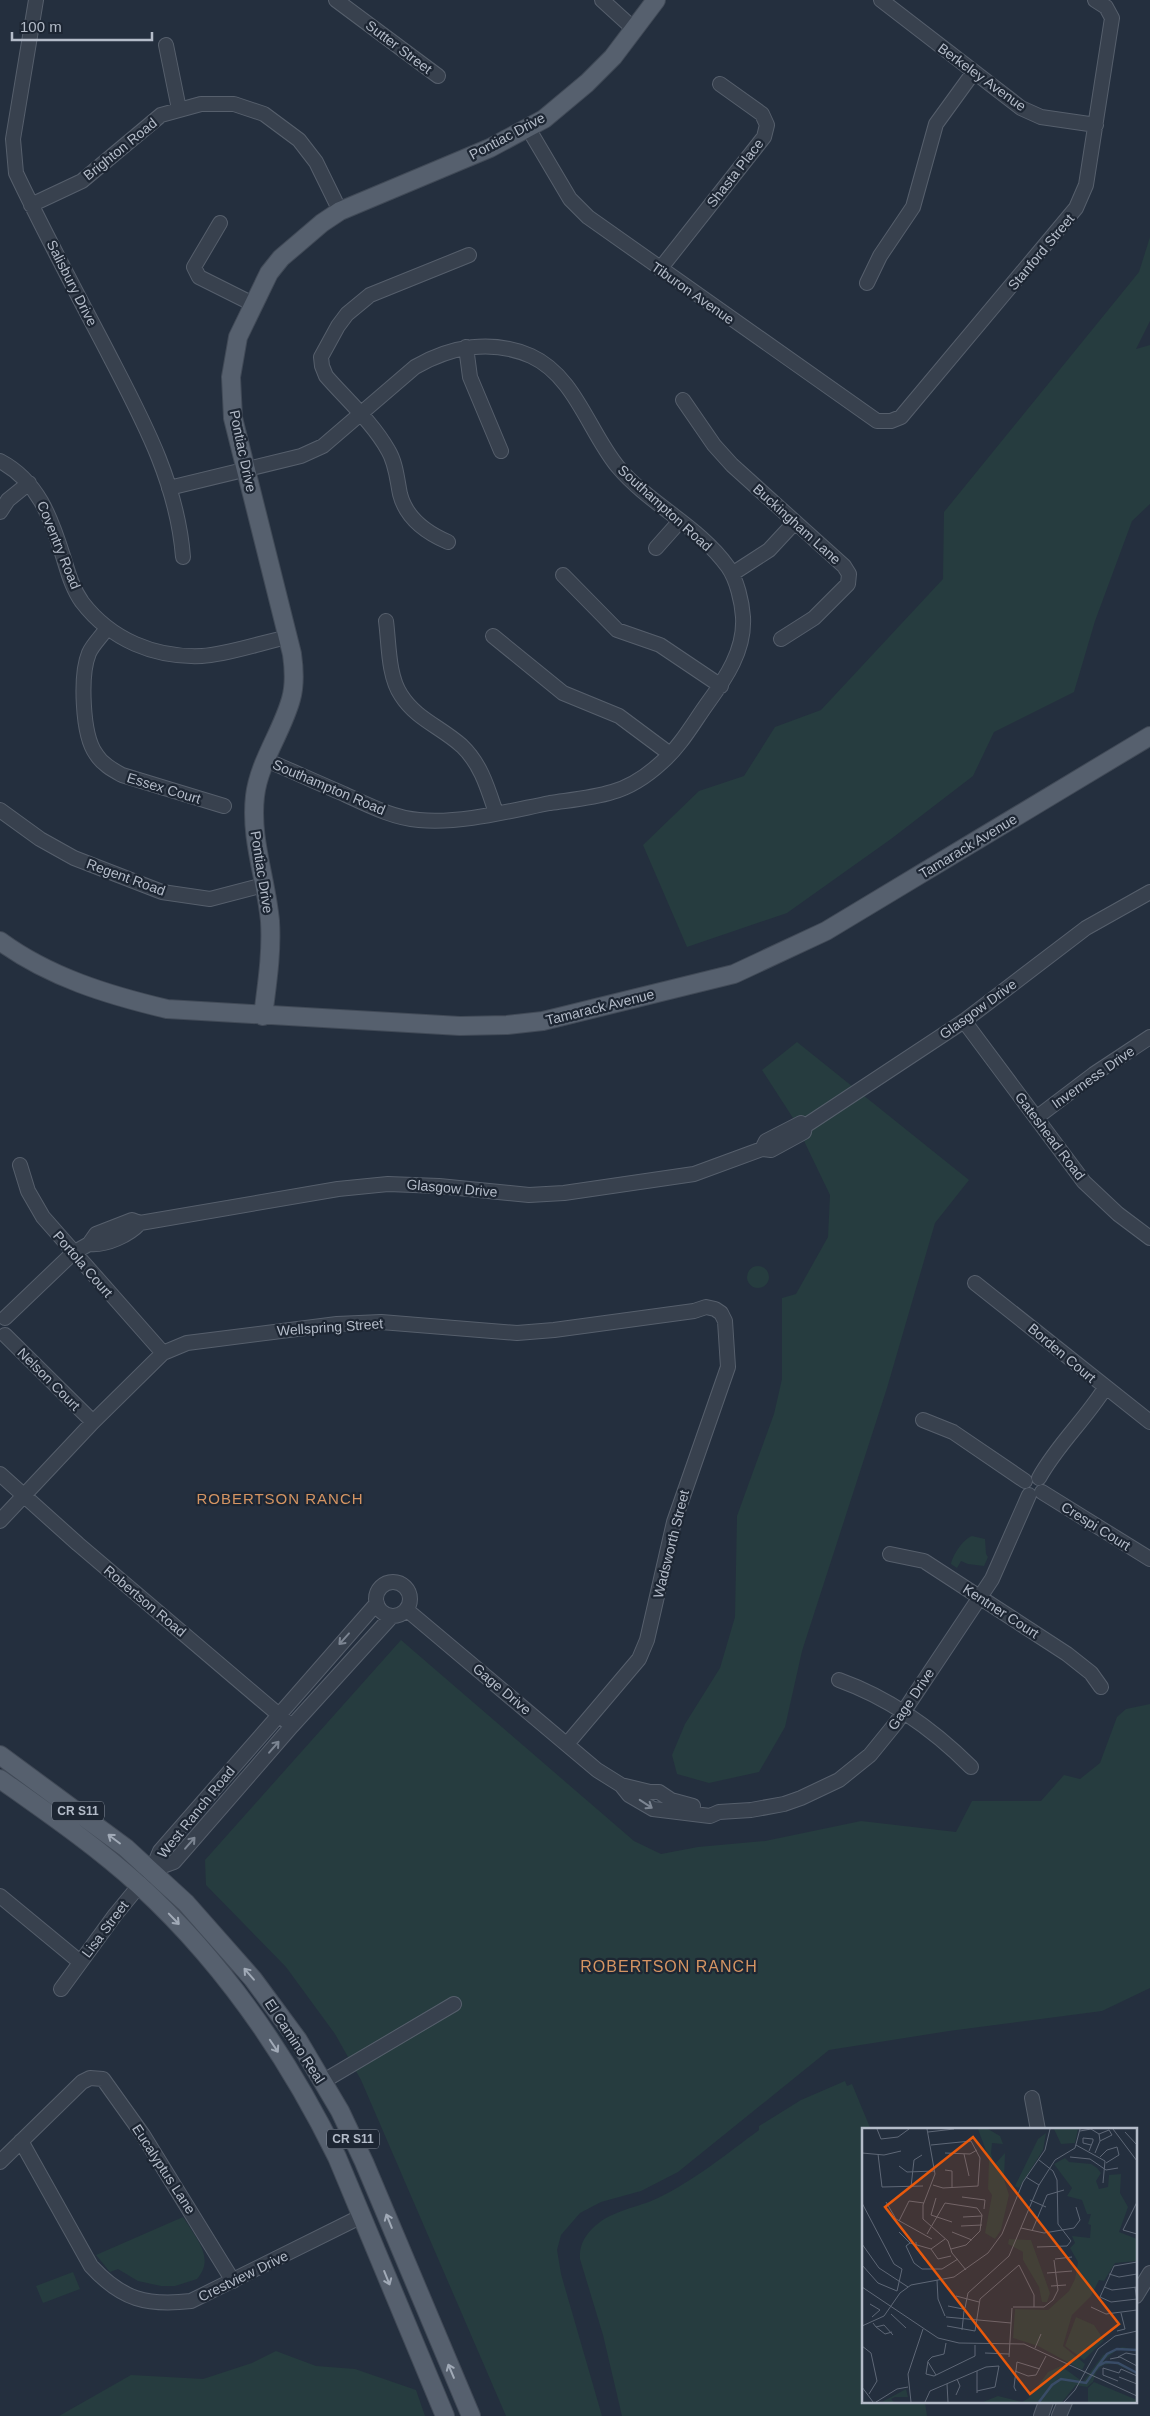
<svg xmlns="http://www.w3.org/2000/svg" width="1150" height="2416" viewBox="0 0 1150 2416" font-family="Helvetica,sans-serif">
  <style>
    .green { fill: #263c3f }
    .lines { fill: none; stroke-linecap: round; stroke-linejoin: round }
    .minor-casing { stroke: #565f6c; stroke-width: 16 }
    .major-casing { stroke: #414a57; stroke-width: 20 }
    .minor { stroke: #38414e; stroke-width: 14 }
    .major { stroke: #56606e; stroke-width: 18 }
    .oneway { stroke: #7c8592 }
    .oneway2 { stroke: #a1aab7 }
    .labels { text-anchor: middle; stroke-width: 4.5; stroke-linejoin: round; paint-order: stroke }
    .shield { fill: #1d2633; stroke: #878f9c; stroke-width: 1 }
    .shield-label { font-size: 12px; font-weight: bold; fill: #b4bcc9 }
    .street-label { font-size: 14px; fill: #b4bcc9; stroke: #1d2633 }
    .neighbourhood-label { font-size: 15px; letter-spacing: 1px; fill: #d59563; stroke: #1d2633 }
    .quarter-label { font-size: 16px; letter-spacing: 1px; fill: #d59563; stroke: #1d2633 }
    .inset-river { fill: none; stroke: #394c67; stroke-width: 2.5 }
    .inset-road { fill: none; stroke: #5e6776; stroke-width: 1 }
    .view { fill: #e8590c; fill-opacity: 0.15; stroke: #e8590c; stroke-width: 2.5 }
    .inset-edge { fill: none; stroke: #b4bcc9; stroke-width: 2.5 }
  </style>
  <rect width="100%" height="100%" fill="#242f3e"/>
  <path class="green" d="M1150,237v84l-14,28 14,-4v159l-18,17 -37,100 -21,71 -80,40 -21,44 -82,63 -104,74 -100,34 -44,-102 56,-54 45,-15 31,-49 46,-17 122,-131 1,-67 195,-240z
    M797,1042l172,138 -34,43 -48,165 -85,263 -17,76 -26,45 -50,11 -32,-9 -5,-19 13,-31 35,-56 15,-51 2,-101 37,-102 8,-35v-81l14,-4 32,-57 2,-42 -37,-77 -31,-48z
    M747 1277a11 11 0 1 1 22 0a11 11 0 1 1-22 0Z
    M972,1536l13,3 1,15 2,3 -4,9 -16,-2 -7,-3 -4,7 -6,-4c2,-9 12,-25 21,-28z
    M401,1640l233,201 27,13 37,-7 67,-6 96,-20 95,11 16,-31h69l23,-26 16,4 20,-16 17,-46 9,-8 24,-5v284l-48,23 -153,20 -120,19 -151,122 -37,19 -40,11 -21,11 -19,22 -4,15 4,24 41,142h-96l-145,-336 -26,-46 -49,-67 -80,-82 -1,-25z
    M845,2081l2,5 5,-2 19,46h-7v272h61l2,14h-305l-19,-81 -23,-76c-1,-14 5,-24 15,-33 18,-16 42,-18 63,-28 34,-16 70,-45 101,-68v-4l42,-26z
    M183,2217c12,20 33,41 14,62l-22,7h-14l-23,-5 -20,-12 -8,3 -14,-17z
    M73,2272l7,17 -37,14 -7,-17z
    M276,2351l40,15 39,3 61,21 9,26h-366l72,-41 72,4 49,-16z"/>
  <g class="lines">
    <g class="minor-casing">
      <path id="minor" d="M36,0l-23,139 3,34c28,59 59,117 90,176 34,66 71,131 77,208
        M336,0l102,76
        M602,0l33,30
        M881,0l140,108 20,9 55,8
        M166,45l13,64
        M528,128l42,71 18,18 289,204h14l10,-4 175,-209 10,-23 26,-167 -6,-11 -11,-7
        M31,205l51,-24 79,-66 40,-11h33l30,10 35,26 17,22 24,49
        M220,223l-26,44 5,10 54,27
        M660,269l104,-132 3,-12 -5,-11 -42,-30
        M867,283l13,-27 33,-49 23,-83 37,-51
        M466,347l4,30 31,74
        M683,400l31,45 18,20 112,101 5,8 -1,10 -34,34 -33,21
        M0,461c38,20 51,57 63,95 5,16 9,32 19,46 29,38 73,56 120,54 24,-1 62,-14 86,-19
        M169,488l132,-32 22,-10 92,-79c36,-21 77,-28 116,-11 44,20 58,76 87,111 32,38 81,59 110,100 9,13 14,35 15,50 2,33 -17,61 -36,87 -13,18 -27,43 -45,58 -13,12 -32,25 -50,30 -19,6 -42,8 -62,11 -41,8 -90,21 -131,17 -26,-2 -51,-15 -75,-26 -26,-11 -52,-23 -78,-34
        M0,512l8,-12 21,-17
        M448,542c-21,-9 -42,-24 -48,-48 -3,-15 -4,-31 -12,-44 -15,-27 -42,-51 -62,-74l-4,-10 -1,-9 17,-31 9,-12 23,-19 99,-40
        M656,548l24,-27
        M732,574l37,-24 26,-28
        M563,575l54,55 43,15 61,41
        M386,621c3,22 2,55 15,74 15,24 40,32 61,51 19,18 26,43 34,67
        M107,628c-5,8 -14,16 -18,25 -9,22 -7,82 7,101 6,10 17,16 26,21l102,31
        M493,636l70,57 56,23 51,38
        M0,810l40,29 34,19 88,34 48,7 54,-14
        M964,1021l120,161 34,32 32,24
        M1036,1118l58,-44 56,-37
        M762,1149l4,-8 35,-18 4,3
        M20,1165l8,26 15,26 120,136
        M89,1244c17,2 40,-9 51,-21
        M975,1283l175,139
        M5,1318l68,-65 16,-9 7,-10 36,-14 8,3 198,-34 50,-5 51,2 90,9 35,-2 130,-19 68,-25 9,1 33,-18 1,-6 159,-105 122,-93 64,-36
        M5,1335l88,87
        M923,1420l30,12 72,49
        M0,1474l78,70 214,182
        M1039,1478c18,-33 46,-58 66,-90
        M1042,1492l108,67
        M0,1521l93,-99 70,-69 24,-10 150,-19 44,-2 136,11 37,-3 140,-19 12,-4 9,2 6,4 4,8 3,46 -54,155 -27,118 -8,19 -72,85
        M890,1554l34,7 143,93 24,19 10,14
        M376 1599a17 17 0 1 1 34 0a17 17 0 1 1-34 0Z
        M407,1610l190,160 24,15 8,10 24,14 57,7 9,-4 32,-2 33,-6 17,-6 38,-18 31,-25 26,-32 96,-144 37,-84
        M839,1680c50,18 94,49 132,87
        M621,1785l29,7h9l12,8 22,6
        M152,1870l22,-8 118,-136 100,-110
        M0,1896l80,66
        M61,1989l54,-74 37,-45 8,-19 217,-248
        M322,2082l132,-78
        M1032,2098l6,32
        M21,2141l70,125c31,34 56,40 100,35l171,-85
        M0,2162l82,-80 8,-4 13,1 40,56 90,146
        M1136,2296l14,-23
        M1041,2416l5,-14
        M1059,2416l6,-14"/>
    </g>
    <g class="major-casing">
      <path id="major" d="M0,941c49,36 108,54 167,68l293,17 47,-1 36,-4 191,-47 92,-43 324,-195
        M263,1016c4,-32 9,-63 7,-95 -4,-43 -20,-82 -15,-125 4,-34 27,-64 36,-97 4,-14 3,-31 1,-45l-59,-236 -2,-41 7,-40 31,-64 12,-15 41,-35 18,-12 150,-63 54,-29 43,-36 26,-26 43,-57
        M0,1755l126,93 60,55 67,76 45,61 42,71 24,51 107,254
        M0,1779c48,34 96,67 139,106 84,77 148,170 198,272l108,259"/>
    </g>
    <use href="#minor" class="minor"/>
    <use href="#major" class="major"/>
  </g>
  <defs><path id="oneway-shaft" d="M-6 0H5M1.5-3L5.5 0L1.5 3" fill="none" stroke-width="1.6" stroke-linecap="round" stroke-linejoin="round" transform="scale(1.25)"/></defs>
  <g class="oneway">
    <use href="#oneway-shaft" transform="translate(344 1639) rotate(132)"/>
    <use href="#oneway-shaft" transform="translate(274 1747) rotate(-49)"/>
    <use href="#oneway-shaft" transform="translate(646 1804) rotate(33)"/>
    <use href="#oneway-shaft" transform="translate(190 1843) rotate(-49)"/>
  </g>
  <g class="oneway2">
    <use href="#oneway-shaft" transform="translate(114 1839) rotate(-143)"/>
    <use href="#oneway-shaft" transform="translate(174 1919) rotate(46)"/>
    <use href="#oneway-shaft" transform="translate(249 1974) rotate(-131)"/>
    <use href="#oneway-shaft" transform="translate(274 2046) rotate(56)"/>
    <use href="#oneway-shaft" transform="translate(389 2221) rotate(-112)"/>
    <use href="#oneway-shaft" transform="translate(387 2278) rotate(68)"/>
    <use href="#oneway-shaft" transform="translate(451 2371) rotate(-113)"/>
  </g>
  <g class="labels">
    <g class="shield">
      <rect x="52" y="1801.5" width="52" height="19" rx="4"/>
      <rect x="327" y="2129.5" width="52" height="19" rx="4"/>
    </g>
    <g class="shield-label">
      <text x="78" y="1815">CR S11</text>
      <text x="353" y="2143">CR S11</text>
    </g>
    <g class="street-label">
      <text transform="translate(399 47) rotate(37)" y="5">Sutter Street</text>
      <text transform="translate(982 77) rotate(36)" y="5">Berkeley Avenue</text>
      <text transform="translate(507 136) rotate(-28)" y="5">Pontiac Drive</text>
      <text transform="translate(120 149) rotate(-39)" y="5">Brighton Road</text>
      <text transform="translate(735 173) rotate(-52)" y="5">Shasta Place</text>
      <text transform="translate(1041 252) rotate(-50)" y="5">Stanford Street</text>
      <text transform="translate(72 283) rotate(63)" y="5">Salisbury Drive</text>
      <text transform="translate(693 293) rotate(35)" y="5">Tiburon Avenue</text>
      <text transform="translate(243 451) rotate(78)" y="5">Pontiac Drive</text>
      <text transform="translate(665 508) rotate(42)" y="5">Southampton Road</text>
      <text transform="translate(797 524) rotate(42)" y="5">Buckingham Lane</text>
      <text transform="translate(59 545) rotate(68)" y="5">Coventry Road</text>
      <text transform="translate(329 787) rotate(23)" y="5">Southampton Road</text>
      <text transform="translate(164 788) rotate(17)" y="5">Essex Court</text>
      <text transform="translate(968 846) rotate(-31)" y="5">Tamarack Avenue</text>
      <text transform="translate(262 872) rotate(81)" y="5">Pontiac Drive</text>
      <text transform="translate(126 877) rotate(20)" y="5">Regent Road</text>
      <text transform="translate(600 1007) rotate(-14)" y="5">Tamarack Avenue</text>
      <text transform="translate(978 1009) rotate(-36)" y="5">Glasgow Drive</text>
      <text transform="translate(1093 1077) rotate(-35)" y="5">Inverness Drive</text>
      <text transform="translate(1050 1136) rotate(53)" y="5">Gateshead Road</text>
      <text transform="translate(452 1188) rotate(5)" y="5">Glasgow Drive</text>
      <text transform="translate(83 1264) rotate(49)" y="5">Portola Court</text>
      <text transform="translate(330 1327) rotate(-4)" y="5">Wellspring Street</text>
      <text transform="translate(1062 1353) rotate(40)" y="5">Borden Court</text>
      <text transform="translate(49 1379) rotate(45)" y="5">Nelson Court</text>
      <text transform="translate(1096 1526) rotate(32)" y="5">Crespi Court</text>
      <text transform="translate(671 1544) rotate(-76)" y="5">Wadsworth Street</text>
      <text transform="translate(145 1601) rotate(40)" y="5">Robertson Road</text>
      <text transform="translate(1001 1611) rotate(33)" y="5">Kentner Court</text>
      <text transform="translate(502 1689) rotate(40)" y="5">Gage Drive</text>
      <text transform="translate(911 1699) rotate(-56)" y="5">Gage Drive</text>
      <text transform="translate(196 1812) rotate(-51)" y="5">West Ranch Road</text>
      <text transform="translate(105 1929) rotate(-53)" y="5">Lisa Street</text>
      <text transform="translate(295 2041) rotate(57)" y="5">El Camino Real</text>
      <text transform="translate(164 2169) rotate(57)" y="5">Eucalyptus Lane</text>
      <text transform="translate(243 2276) rotate(-26)" y="5">Crestview Drive</text>
    </g>
    <g class="neighbourhood-label">
      <text x="280" y="1504">ROBERTSON RANCH</text>
    </g>
    <g class="quarter-label">
      <text x="669" y="1972">ROBERTSON RANCH</text>
    </g>
  </g>
  <g transform="translate(862 2128)">
    <rect width="275" height="275" fill="#242f3e"/>
    <path d="M116,1h10l12,7 3,8 -11,-1 -1,10 3,12 11,-12 -1,26 5,16 -8,35 -6,9 -10,-6 7,-38 -4,-6 1,-30zM192,1h24l-3,14 -14,1zM184,5l-3,17 -24,38 -4,-2 23,-47zM203,30l4,4 22,2 6,4 4,5 -5,8 3,8 9,-2 1,-12 12,-1 -1,19 8,14 -9,25 18,7v22l-22,2 -11,18 -5,-1 -8,16 -19,19 -9,31 22,18 -3,6 -44,-24 -25,-8 2,-29 33,1 21,-19 6,-12 3,-17 -8,-14 5,-5 -3,-7 18,2 1,-13 -3,-1 3,-10h-4l-5,-14 -15,-4 5,-8 -18,-24zM147,111l22,1 19,53 -3,9h-5l-3,-15 -16,-27v-8l-15,-8zM214,189l18,8 10,15 -20,20 -19,-14zM260,219l15,3 -19,-1 -15,12 14,1 20,12 -23,-11 -11,2 -7,7 -3,10 -6,5 -11,-2 -14,17h-79l15,-6 24,6 7,-4 19,-26 13,-6 22,16 20,-27zM232,254l43,18v2h-49v-14zM44,261l2,8h-13l-4,2 3,3h-12z" fill="#263c3f"/>
    <path class="inset-river" d="M236,238l9,-12 10,-5 20,1M177,274l13,-17 9,-6 25,4 12,-17 8,-4 12,1 19,10"/>
    <path class="inset-road" d="M15,1l4,10 17,-2 11,-8M65,1l8,45 -12,31v14l25,22 4,12 14,17M251,1l24,32M218,3l11,-2 8,5 1,7 -5,12M66,4l26,-3M263,4l12,13M237,6l10,-4 3,5 -12,6M69,17l40,-4 9,17 -2,28 -35,2 -10,-3M214,17l29,16 -2,22M227,23l4,-10v-2l-10,-1v5l8,2M0,25l22,2 17,-4M83,25l25,1 7,-4M16,26l4,33 41,-1M102,26l5,22M208,29l20,2 16,11 12,-2M238,29l7,-7 10,-3 2,8 -13,8M177,32l14,11 4,9 1,44 13,17M37,38l8,6 28,-1M83,42l7,1v17M164,49l13,8M49,59l3,-27 8,-5M100,69l23,3 -1,9M74,70l-5,17 21,7M168,72l16,7M24,74l10,17 36,20M275,74l-14,28 14,4M0,75l32,61 8,5 -5,22 -19,-8 -16,-18M101,89l19,-1M37,93l10,-20 15,2M99,98l21,-1M159,100l23,5 30,-5 6,-8 -4,-13M170,103l15,-36 17,-5M37,104l11,11M90,104l20,8M65,106l18,-31 32,5 5,7 -2,16 -14,14 -15,4M54,114v6l9,12M48,115l-4,3 8,17 8,6h20l16,-10M48,115l21,6 14,-10M0,116l17,24 29,19M175,119l30,-1 4,-5M69,121l7,10 13,-3M193,131l17,-2M275,134l-23,4 -14,31 11,5 26,-3M185,145l25,-2M247,146l10,3 18,-3M75,152l1,19 7,17M189,158l15,-1M0,159l76,51 21,5 65,1 113,52M242,159l8,3 25,-3M273,159l2,15M94,168l23,6M8,176l10,6 -8,7M86,178l15,3M151,179h31l9,-7 5,-10 -4,-30M229,179l15,7 31,-4M103,180l3,-15 41,-37 30,-71 16,-25 20,-12 5,-19M29,186l15,14M84,189l65,6M11,195l3,4 8,-2 9,10M0,198l22,-10 16,-23 11,-8 43,-8 34,-24 14,-19 21,-52 22,-32 5,-21M85,198l28,5 5,-32 39,-34 15,30v12M14,199l9,7 7,-2M100,202l2,-19M255,203l8,-2 -4,-16M84,215l-2,11 -12,3 -4,4 -2,13 8,2 41,-20v-11M0,218l9,7 6,28 -8,13M173,220l6,-14M123,225l24,1M147,229l3,-49M256,229l8,-4 11,2M248,231l10,-2 17,9M66,234l8,13M115,243v22M153,243l13,5 8,-1 10,-19M257,245l2,-4 16,7M257,249l18,7M256,253l-15,-6v-7l16,5M85,256l1,18M0,259l11,15M154,263l-2,-4 3,-25 23,7M94,267l4,-9 -3,-7M14,274l21,-13 11,-2M49,274l-3,-28 15,-45M63,274l5,-11 56,-24 13,-1 -4,21 -18,4M202,274l11,-12 23,-41 17,-13 22,-5"/>
    <path class="view" d="M111,9l146,187 -89,70 -145,-187z"/>
    <rect width="275" height="275" class="inset-edge"/>
  </g>
  <path d="M12 32v8h140v-8" fill="none" stroke="#b4bcc9" stroke-width="2.5"/>
  <text x="20" y="32" font-size="15" fill="#b4bcc9" stroke="#1d2633" stroke-width="4" paint-order="stroke">100 m</text>
</svg>
